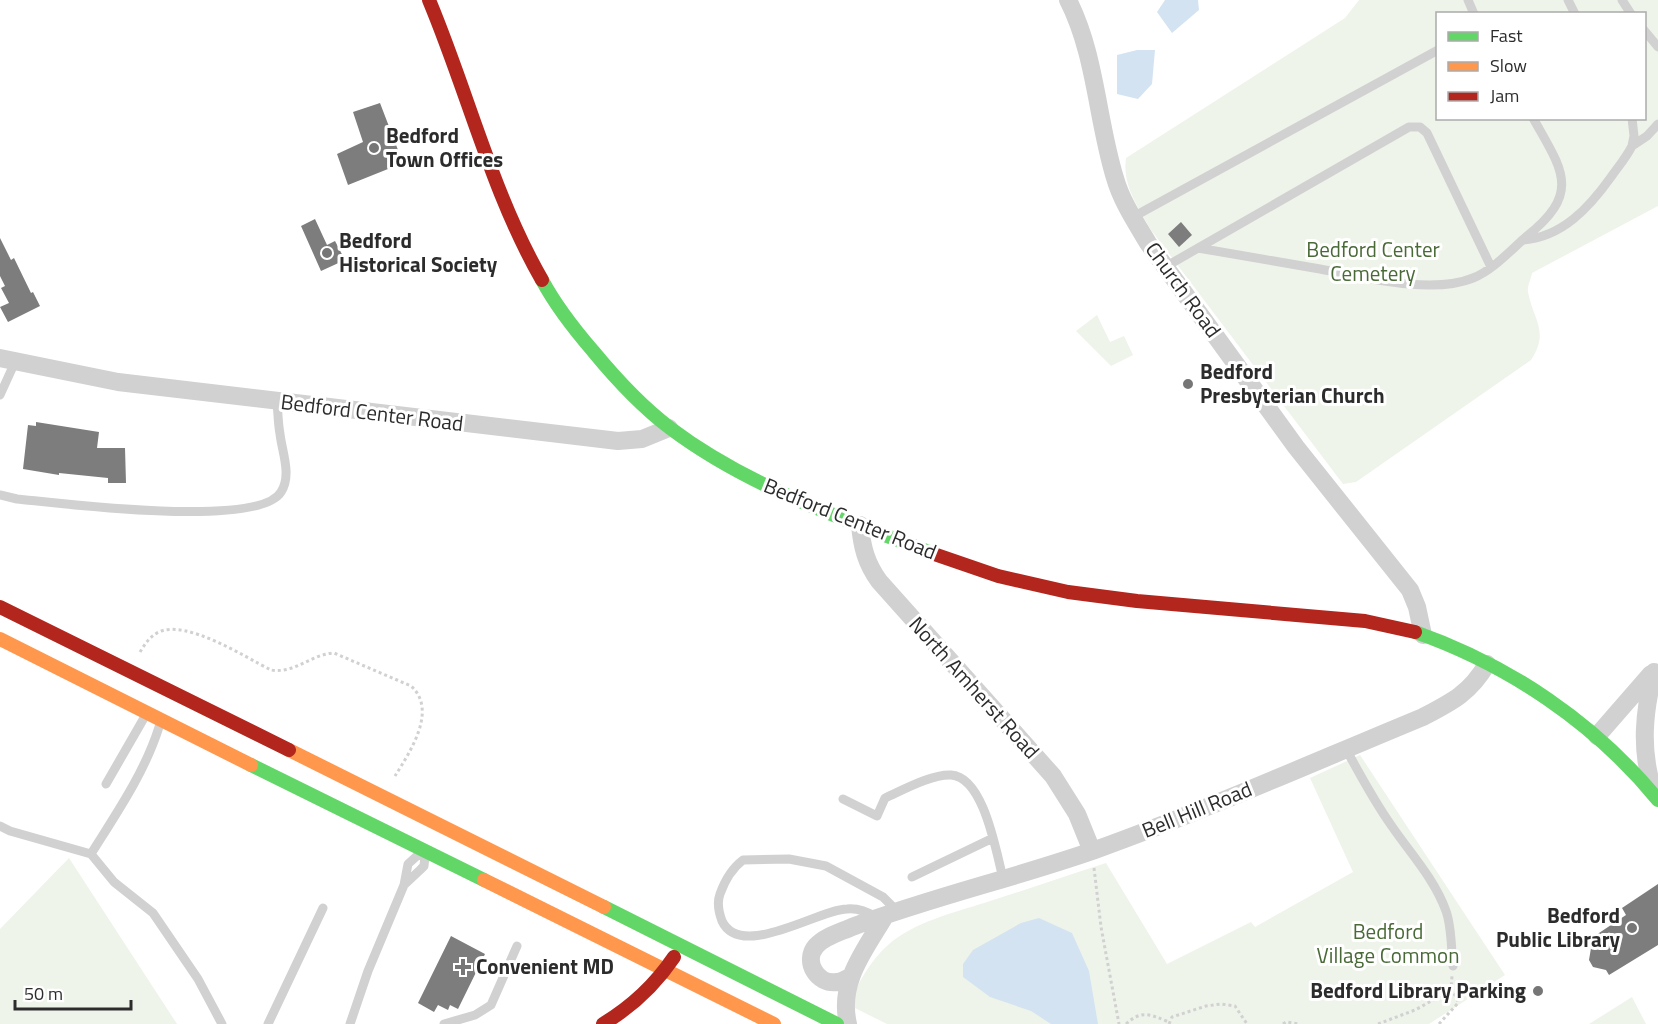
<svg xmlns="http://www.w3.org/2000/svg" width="1658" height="1024" viewBox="0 0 1658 1024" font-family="'Titillium Web',sans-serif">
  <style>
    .green { fill: #eef4ea; fill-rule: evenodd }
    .water { fill: #d4e3f2 }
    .building { fill: #7d7d7d }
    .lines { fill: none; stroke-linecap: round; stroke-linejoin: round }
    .path { stroke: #d1d1d1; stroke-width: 3; stroke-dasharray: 3 3; stroke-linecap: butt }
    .lane { stroke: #d1d1d1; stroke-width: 9 }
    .street { stroke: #d1d1d1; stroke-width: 18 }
    .fast { stroke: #63d668; stroke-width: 14 }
    .slow { stroke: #ff974d; stroke-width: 14 }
    .jam { stroke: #b3261e; stroke-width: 14 }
    .poi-dot { fill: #767676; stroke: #fff; stroke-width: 2 }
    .labels { text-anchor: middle; stroke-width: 6; stroke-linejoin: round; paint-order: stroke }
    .poi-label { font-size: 21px; font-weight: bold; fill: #2c2c2c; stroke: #fff; text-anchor: start }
    .park-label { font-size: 21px; fill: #496a37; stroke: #fff }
    .street-label { font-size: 21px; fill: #2c2c2c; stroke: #fff }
  </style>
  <rect width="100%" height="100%" fill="#fff"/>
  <path class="green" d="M1359,0h299v206l-126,67c-1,6 -5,13 -4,19 5,28 22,39 3,68l-175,122 -13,2 -192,-254c-13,-23 -29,-45 -25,-72l219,-140zM1438,14h206v104h-206z
    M1097,315l13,27 14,-6 9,19 -22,11 -35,-35z
    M1360,755l145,220 -76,49h-542l-38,-19c9,-22 21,-44 39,-60 26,-23 65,-32 96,-42 41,-13 82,-27 122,-40l61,101 84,-42 4,5 98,-55 -43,-94z
    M69,858l108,166h-177v-95z
    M1632,997l14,27h-57z"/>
  <path class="water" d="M1165,0h33l1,10 -27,23 -15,-21z
    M1137,50h18l-3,34 -14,15 -21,-5v-39z
    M1039,918l33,15 17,38 9,53h-47l-20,-13 -41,-14 -27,-20v-13l10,-14 48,-27z"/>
  <path class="building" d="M380,103l23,60 -55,22 -11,-31 26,-12 -10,-30z
    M315,219l12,26 8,-4 10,19 -24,11 -20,-45z
    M1181,222l11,13 -13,12 -11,-13z
    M0,238l11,22 3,-2 17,35 2,-1 7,14 -32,16 -8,-15 9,-4 -8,-15 4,-2 -5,-10z
    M36,422l63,10 -2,16h28l1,35h-18v-5l-49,-5v2l-36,-6 5,-44 8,1z
    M1658,884v61l-49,30 -3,-5 -13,-3 -4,-7 2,-12 -4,-7 39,-26 -4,-7z
    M451,936l34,18 -27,55 -8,-4 -2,5 -10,-5 -4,7 -16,-9z"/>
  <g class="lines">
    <path class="path" d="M140,652c5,-8 10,-16 19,-20 27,-13 86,25 112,38 24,4 40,-16 63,-17l77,33c27,24 -1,66 -16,90
      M1094,868l7,59 18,97
      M1126,1024c16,-15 25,-9 43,-2
      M1169,1024l3,-7 34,-11 15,-2 14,2 12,18
      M1283,1024l3,-2 14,2
      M1378,1024l37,-14 36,-20
      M1439,1024l19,-21 -1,-5 -6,-8 1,-14"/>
    <path class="lane" d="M1468,0l6,14
      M1568,0l7,14
      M1622,0l9,14
      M1644,30l14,17
      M1632,146l15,-10 11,-12
      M1133,217l305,-167
      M1523,240c39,-3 66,-32 88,-63 7,-10 15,-19 21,-31l2,-10 -2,-18
      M1198,248c40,7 81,14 122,21 43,8 112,26 153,9 20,-8 38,-28 54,-42 55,-44 35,-66 6,-118
      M1165,267l244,-140h11l7,6 64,134
      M0,395l15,-33
      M0,495l17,4c42,4 242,30 264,-7 11,-17 1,-40 -1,-58 -2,-11 -2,-22 -3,-32
      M1346,749c14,26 28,52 45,76 19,28 43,53 55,86 6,17 5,37 7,55
      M106,784l38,-66
      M843,799l34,17 8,-18c18,-8 47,-24 66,-23 33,2 45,77 52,103
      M0,826l10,5 81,23 23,28 39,31 45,66 24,45
      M91,854c25,-40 54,-82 68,-127
      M912,877l81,-39
      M404,885l4,-21 10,-9
      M878,918c-11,-6 -19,-10 -31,-9 -28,0 -106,52 -125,12 -3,-8 -5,-19 -2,-27 5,-14 11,-25 23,-34l46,-1 37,7 57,31 15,15
      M268,1024l55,-116
      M350,1024l18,-53 36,-86 16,-15 4,-4 1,-10
      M444,1024l31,-9 16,-10 26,-59"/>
    <path class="street" d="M1068,0c28,55 29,120 47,178 6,22 21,45 33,65l148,204 114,143 7,17 6,28
      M0,358l118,24 500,59 24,-2 27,-11
      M860,525c2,22 6,38 19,56l174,195 24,38 15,37
      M1597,736l54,-62
      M1653,789c-13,-39 -9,-78 1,-117
      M850,977c-4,2 -9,5 -13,5 -20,3 -34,-21 -21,-36 9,-10 25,-14 36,-19 80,-30 163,-49 243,-77 111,-40 219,-88 328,-133 29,-15 47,-24 64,-53
      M848,1024c-10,-42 17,-74 37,-108"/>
    <path class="fast" d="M542,280c14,26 32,49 51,71 23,28 48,55 77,77 78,59 174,91 264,126
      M1415,632c94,33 180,91 243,168
      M251,765l233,115
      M604,907l233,117"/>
    <path class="slow" d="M0,639l251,126
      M289,750l315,157
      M484,880l290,144"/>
    <path class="jam" d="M429,0c39,93 63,193 113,280
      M934,554l64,22 70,16 69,9 228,20 50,11
      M0,607l289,143
      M603,1024c30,-18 52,-39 71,-67"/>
  </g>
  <g class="poi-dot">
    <circle cx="374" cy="148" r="6"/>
    <circle cx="327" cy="253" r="6"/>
    <circle cx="1188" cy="384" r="6"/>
    <circle cx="1632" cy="928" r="6"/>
    <path d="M460 958h6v6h6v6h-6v6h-6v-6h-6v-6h6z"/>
    <circle cx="1538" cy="991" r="6"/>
  </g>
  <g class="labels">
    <g class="poi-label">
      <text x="386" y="143">Bedford<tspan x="386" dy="24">Town Offices</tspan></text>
      <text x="339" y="248">Bedford<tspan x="339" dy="24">Historical Society</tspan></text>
      <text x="1200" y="379">Bedford<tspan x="1200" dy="24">Presbyterian Church</tspan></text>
      <text x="1620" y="923" text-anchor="end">Bedford<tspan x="1620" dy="24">Public Library</tspan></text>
      <text x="476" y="974">Convenient MD</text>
      <text x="1526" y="998" text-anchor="end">Bedford Library Parking</text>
    </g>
    <g class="park-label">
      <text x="1373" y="257">Bedford Center<tspan x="1373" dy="24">Cemetery</tspan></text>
      <text x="1388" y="939">Bedford<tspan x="1388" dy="24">Village Common</tspan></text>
    </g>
    <g class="street-label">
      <text transform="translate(1183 290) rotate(54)" y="7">Church Road</text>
      <text transform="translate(372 413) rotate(7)" y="7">Bedford Center Road</text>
      <text transform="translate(850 519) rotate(22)" y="7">Bedford Center Road</text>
      <text transform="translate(974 688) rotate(48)" y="7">North Amherst Road</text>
      <text transform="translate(1197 810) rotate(-22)" y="7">Bell Hill Road</text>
    </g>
  </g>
  <rect x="1436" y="12" width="210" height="108" fill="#ffffff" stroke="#ababab" stroke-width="1.5"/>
  <rect x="1448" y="32" width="30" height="9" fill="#63d668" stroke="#ababab" stroke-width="1.5"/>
  <text x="1490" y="42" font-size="18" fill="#2c2c2c">Fast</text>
  <rect x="1448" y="62" width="30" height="9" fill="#ff974d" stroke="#ababab" stroke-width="1.5"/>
  <text x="1490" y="72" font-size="18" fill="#2c2c2c">Slow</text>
  <rect x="1448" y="92" width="30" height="9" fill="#b3261e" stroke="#ababab" stroke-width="1.5"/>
  <text x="1490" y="102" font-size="18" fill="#2c2c2c">Jam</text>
  <path d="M15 1000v9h116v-9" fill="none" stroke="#2c2c2c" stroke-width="3"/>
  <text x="24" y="1000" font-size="18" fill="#2c2c2c" stroke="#ffffff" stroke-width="4.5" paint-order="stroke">50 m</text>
</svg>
